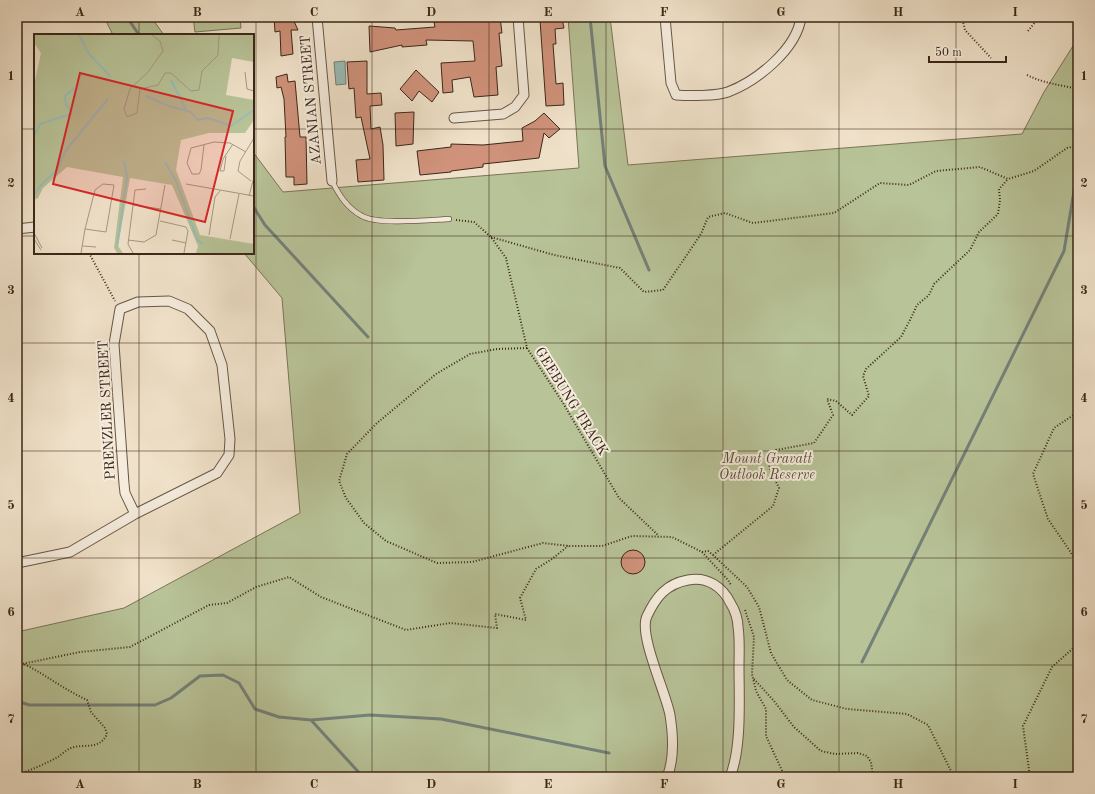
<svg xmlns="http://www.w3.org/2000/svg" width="1095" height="794" viewBox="0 0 1095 794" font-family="'Old Standard TT',serif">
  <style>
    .green { fill: #b8c398; stroke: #7a7558 }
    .water { fill: #9abdb9; stroke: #748179 }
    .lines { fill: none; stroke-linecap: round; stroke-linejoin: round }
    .stream { stroke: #748179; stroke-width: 3 }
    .building { fill: #d0927b; stroke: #3b2719 }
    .service-casing { stroke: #685645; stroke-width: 6 }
    .minor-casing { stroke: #685645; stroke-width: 11 }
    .path { stroke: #3b2719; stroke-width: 2; stroke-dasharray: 1 2; stroke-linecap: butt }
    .service { stroke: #f5ecdd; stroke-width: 4.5 }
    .minor { stroke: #f5ecdd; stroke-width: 9 }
    .grid { fill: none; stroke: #3b2719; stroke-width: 1; stroke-opacity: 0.55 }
    .labels { text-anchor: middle; stroke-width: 4; stroke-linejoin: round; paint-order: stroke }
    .street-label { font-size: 14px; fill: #3b2719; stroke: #f5ecdd }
    .park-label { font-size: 14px; font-style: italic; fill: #5a4e39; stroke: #f5ecdd }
    .inset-river { fill: none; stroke: #9abdb9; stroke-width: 2 }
    .inset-road { fill: none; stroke: #a89783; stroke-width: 1 }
    .view { fill: #d62828; fill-opacity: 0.15; stroke: #d62828; stroke-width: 2 }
    .inset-edge { fill: none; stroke: #3b2719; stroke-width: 2 }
    .neatline { fill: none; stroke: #3b2719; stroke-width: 1.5 }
    .grid-label { font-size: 13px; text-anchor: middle; font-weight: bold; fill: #3b2719 }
  </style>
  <rect width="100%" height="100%" fill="#f0e2ca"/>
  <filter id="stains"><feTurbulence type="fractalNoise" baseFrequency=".005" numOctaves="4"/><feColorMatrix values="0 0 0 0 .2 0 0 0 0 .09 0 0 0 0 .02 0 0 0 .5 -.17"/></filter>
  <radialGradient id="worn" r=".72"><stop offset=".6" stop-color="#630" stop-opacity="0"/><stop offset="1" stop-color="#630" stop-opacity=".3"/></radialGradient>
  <path class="green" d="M104,17h47l13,18h-51z
    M193,17h47l1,11 -46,4z
    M568,17h42l18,148 394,-31 22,-42 34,-54v739h-1061v-145l107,-24 176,-95 -18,-215 -38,-45h9v-101l30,40 296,-24z"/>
  <path class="water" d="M345,61l1,23 -10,1 -2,-23z"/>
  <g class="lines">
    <path class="stream" d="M127,17l12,18
      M590,17l15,149 44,104
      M253,206l12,19 103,112
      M862,662l202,-411 14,-84
      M17,701l12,4h126l16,-7 29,-22 23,-1 16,8 16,26 24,8 32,3 59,-5 71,4 168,34
      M311,720l52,57"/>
  </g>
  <path class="building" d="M274,17h18l6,13h-7l2,24 -12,2 -1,-25 -5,1z
    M477,17h23l2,16h-3l3,33 -6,1 2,28 -24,2 -4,-20 -18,3 1,12 -10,1 -2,-30 34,-2 -2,-20 -47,-1 1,5 -25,2v-2l-32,7 -1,-26 26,2 1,2 39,-3 -1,-5 38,-3 -1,-1z
    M562,19l2,9 -9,1 1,15h-3l3,40 7,-1 1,22 -18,1 -6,-86z
    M367,61v33l14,-1 1,12 -12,1 1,23 9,-2 3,18 1,35 -26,2 -2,-22 14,-1 -9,-42 -5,1 -2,-30 -5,1 -2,-27z
    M416,70l23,22 -7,10 -13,-11 -7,10 -12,-12z
    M287,74l1,8 7,-1 5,56h6l1,47 -13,1v-8h-8l-1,-40h1l-2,-38 -3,-12 -4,1 -1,-11z
    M414,112l-1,32 -17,2 -1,-33z
    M544,113l16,16 -11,9 -5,-5 -5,25 -56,6v3l-32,4v1l-31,3 -3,-24 34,-4v-3l32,1 40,-4 -1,-13 13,-7z
    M621 562a12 12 0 1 1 24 0a12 12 0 1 1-24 0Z"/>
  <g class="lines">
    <g class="service-casing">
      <path id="service" d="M332,181c7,14 15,27 30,35 15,9 67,4 87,3"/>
    </g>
    <g class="minor-casing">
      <path id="minor" d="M317,17l15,164
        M665,17l6,66 5,12c13,1 41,1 52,-3 29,-11 69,-43 73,-75
        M454,118l49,-4 12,-7 9,-12 -6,-78
        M17,229l18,-2
        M17,563l53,-11 65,-38 82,-41 12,-18 1,-16 -8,-74 -12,-34 -22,-22 -19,-8 -31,1 -18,7 -6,35 10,140 1,9 10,21
        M667,777c8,-19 6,-43 3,-62 -4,-22 -32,-81 -23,-99 9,-19 19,-32 41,-36 19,-4 35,7 43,24 4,6 7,16 7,23 2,13 1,26 1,39 0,33 3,81 -9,111"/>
    </g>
    <path class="path" d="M962,17l3,13 26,28
      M1054,17l9,3 9,-3
      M1028,31l8,-10 9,-4
      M1027,75c16,8 33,10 51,14
      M456,220l18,2 17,15 15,21 21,90 36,55 56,95 40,38
      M491,237l63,18 66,13 24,24 19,-2 38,-56 7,-17 17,-4 28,10 81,-10 46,-30 29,2 27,-14 44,-4 28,12 26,-8 33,-23 11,-2
      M89,253l26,48
      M527,348l-30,1 -27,5 -34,20 -59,49 -30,31 -8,27 7,17 18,25 22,18 51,22 35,-1 71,-19 26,3h33l30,-10 40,1 30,15 26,28 3,5
      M1078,412l-24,16 -21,46 15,45 30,44
      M702,552l6,-1 5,4 34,32 12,20 12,46 16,27 25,20 35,9 60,5 21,11 26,52
      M713,555l60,-49 6,-18 -10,-21 7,-17 38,-7 19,-28 -6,-16 9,2 16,14 17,-19 -6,-20 3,-7 35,-32 10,-19 6,-13 12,-10 5,-11 36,-34 9,-18 19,-18 2,-14 -1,-11 9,-10
      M745,610l9,27 -2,37 4,17 10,18v27l19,41
      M17,665l63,-13 50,-5 79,-42 18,-2 29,-16 33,-10 32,20 85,33 44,-7 47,5 -2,-14 31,6 -6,-22 16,-29 16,-10 16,-13
      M754,679l20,22 20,26 27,24 14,3 23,-1 9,3 4,6 2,15
      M17,775c14,-5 28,-11 41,-18 4,-3 8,-7 13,-9 13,-5 28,3 36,-14l-2,-6 -14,-16 -4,-12c-22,-10 -41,-25 -63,-36
      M1030,777l-7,-51 29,-59 26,-23"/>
    <use href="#service" class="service"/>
    <use href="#minor" class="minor"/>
  </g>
  <path class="grid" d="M139,17v18M256,17v760M372,17v760M489,17v760M606,17v760M723,17v760M839,17v760M956,17v760M17,129h18M253,129h825M17,236h18M253,236h825M139,253v524M17,343h1061M17,451h1061M17,558h1061M17,665h1061"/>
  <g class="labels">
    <g class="street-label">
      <text transform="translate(310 100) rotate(-95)" y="5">AZANIAN STREET</text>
      <text transform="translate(572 401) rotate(58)" y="5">GEEBUNG TRACK</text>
      <text transform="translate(106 410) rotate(-93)" y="5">PRENZLER STREET</text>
    </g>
    <g class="park-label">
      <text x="767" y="463">Mount Gravatt<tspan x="767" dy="16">Outlook Reserve</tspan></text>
    </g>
  </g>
  <g transform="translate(34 34)">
    <rect width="220" height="220" fill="#f0e2ca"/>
    <path d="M0,1h220v27l-22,-4 -6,37 28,5v20l-9,13h-36l-28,7 -5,30 24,65 54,9v9h-58l2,-7 -26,-61 -42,-7 -12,68 5,7h-6l-3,-5 9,-71 -56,-10 -24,21 -5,10 -4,2v-115l7,-32 -7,-10z" fill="#b8c398"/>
    <path class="inset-river" d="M45,1l10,19 22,23M137,46l15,30M112,62l23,10 22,6 6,8 11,-2 23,8 23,-16M0,102l6,-12 31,-10v-4l-5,-5 -1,-9 9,-8M131,128l11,19 21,58 5,5M0,161l7,-10 16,-15 9,-20 42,-51M83,213l10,-70 -3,-16"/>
    <path class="inset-road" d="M118,1l8,6 3,10 -15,21 -18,17 -6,20 3,8 10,-4 3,-24 18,-4 7,-12h6l20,18 8,-1 3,-19 16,-16 1,-20M211,38l2,17 7,2M170,111l-3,25 -2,4h-7l-5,-11 4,-15 23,-6 16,1 16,9M192,122l-2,15h-4l3,-12 10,-15M217,147l-13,-10 2,-10 14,-23M152,150l68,12M215,162l5,-19M99,171l28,4M126,187l26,6 2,4 -4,22M0,199l8,15M175,201l6,-38 5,-6M0,205l7,11M196,205l9,-45M94,206l16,2 12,-7 9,-50M138,206l14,3M49,212l13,1M47,219l4,-24 10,-39 8,-6 11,1 -8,47 -21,-3M99,219l-5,-9 7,-54 11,-1"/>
    <path class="view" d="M46,39l153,38 -28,111 -152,-38z"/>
    <rect width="220" height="220" class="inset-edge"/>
  </g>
  <rect width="1095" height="794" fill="none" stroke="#f0e2ca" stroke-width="44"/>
  <path d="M929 56v6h77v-6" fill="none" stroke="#3b2719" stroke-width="2"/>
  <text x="935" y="56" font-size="12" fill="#3b2719" stroke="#f5ecdd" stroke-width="3" paint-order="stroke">50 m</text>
  <rect x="22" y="22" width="1051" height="750" class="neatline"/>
  <g class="grid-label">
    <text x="80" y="16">A</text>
    <text x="197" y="16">B</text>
    <text x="314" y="16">C</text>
    <text x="431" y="16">D</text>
    <text x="548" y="16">E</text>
    <text x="664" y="16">F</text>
    <text x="781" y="16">G</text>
    <text x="898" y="16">H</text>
    <text x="1015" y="16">I</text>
    <text x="11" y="80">1</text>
    <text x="1084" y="80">1</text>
    <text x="11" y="187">2</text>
    <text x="1084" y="187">2</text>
    <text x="11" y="294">3</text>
    <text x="1084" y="294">3</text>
    <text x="11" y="402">4</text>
    <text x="1084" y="402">4</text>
    <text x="11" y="509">5</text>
    <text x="1084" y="509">5</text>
    <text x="11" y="616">6</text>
    <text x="1084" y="616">6</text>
    <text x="11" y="723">7</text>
    <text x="1084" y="723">7</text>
    <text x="80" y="788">A</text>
    <text x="197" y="788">B</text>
    <text x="314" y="788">C</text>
    <text x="431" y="788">D</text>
    <text x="548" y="788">E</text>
    <text x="664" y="788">F</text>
    <text x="781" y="788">G</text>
    <text x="898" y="788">H</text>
    <text x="1015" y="788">I</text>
  </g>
  <rect width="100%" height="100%" filter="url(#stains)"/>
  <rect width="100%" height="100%" fill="url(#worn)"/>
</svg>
